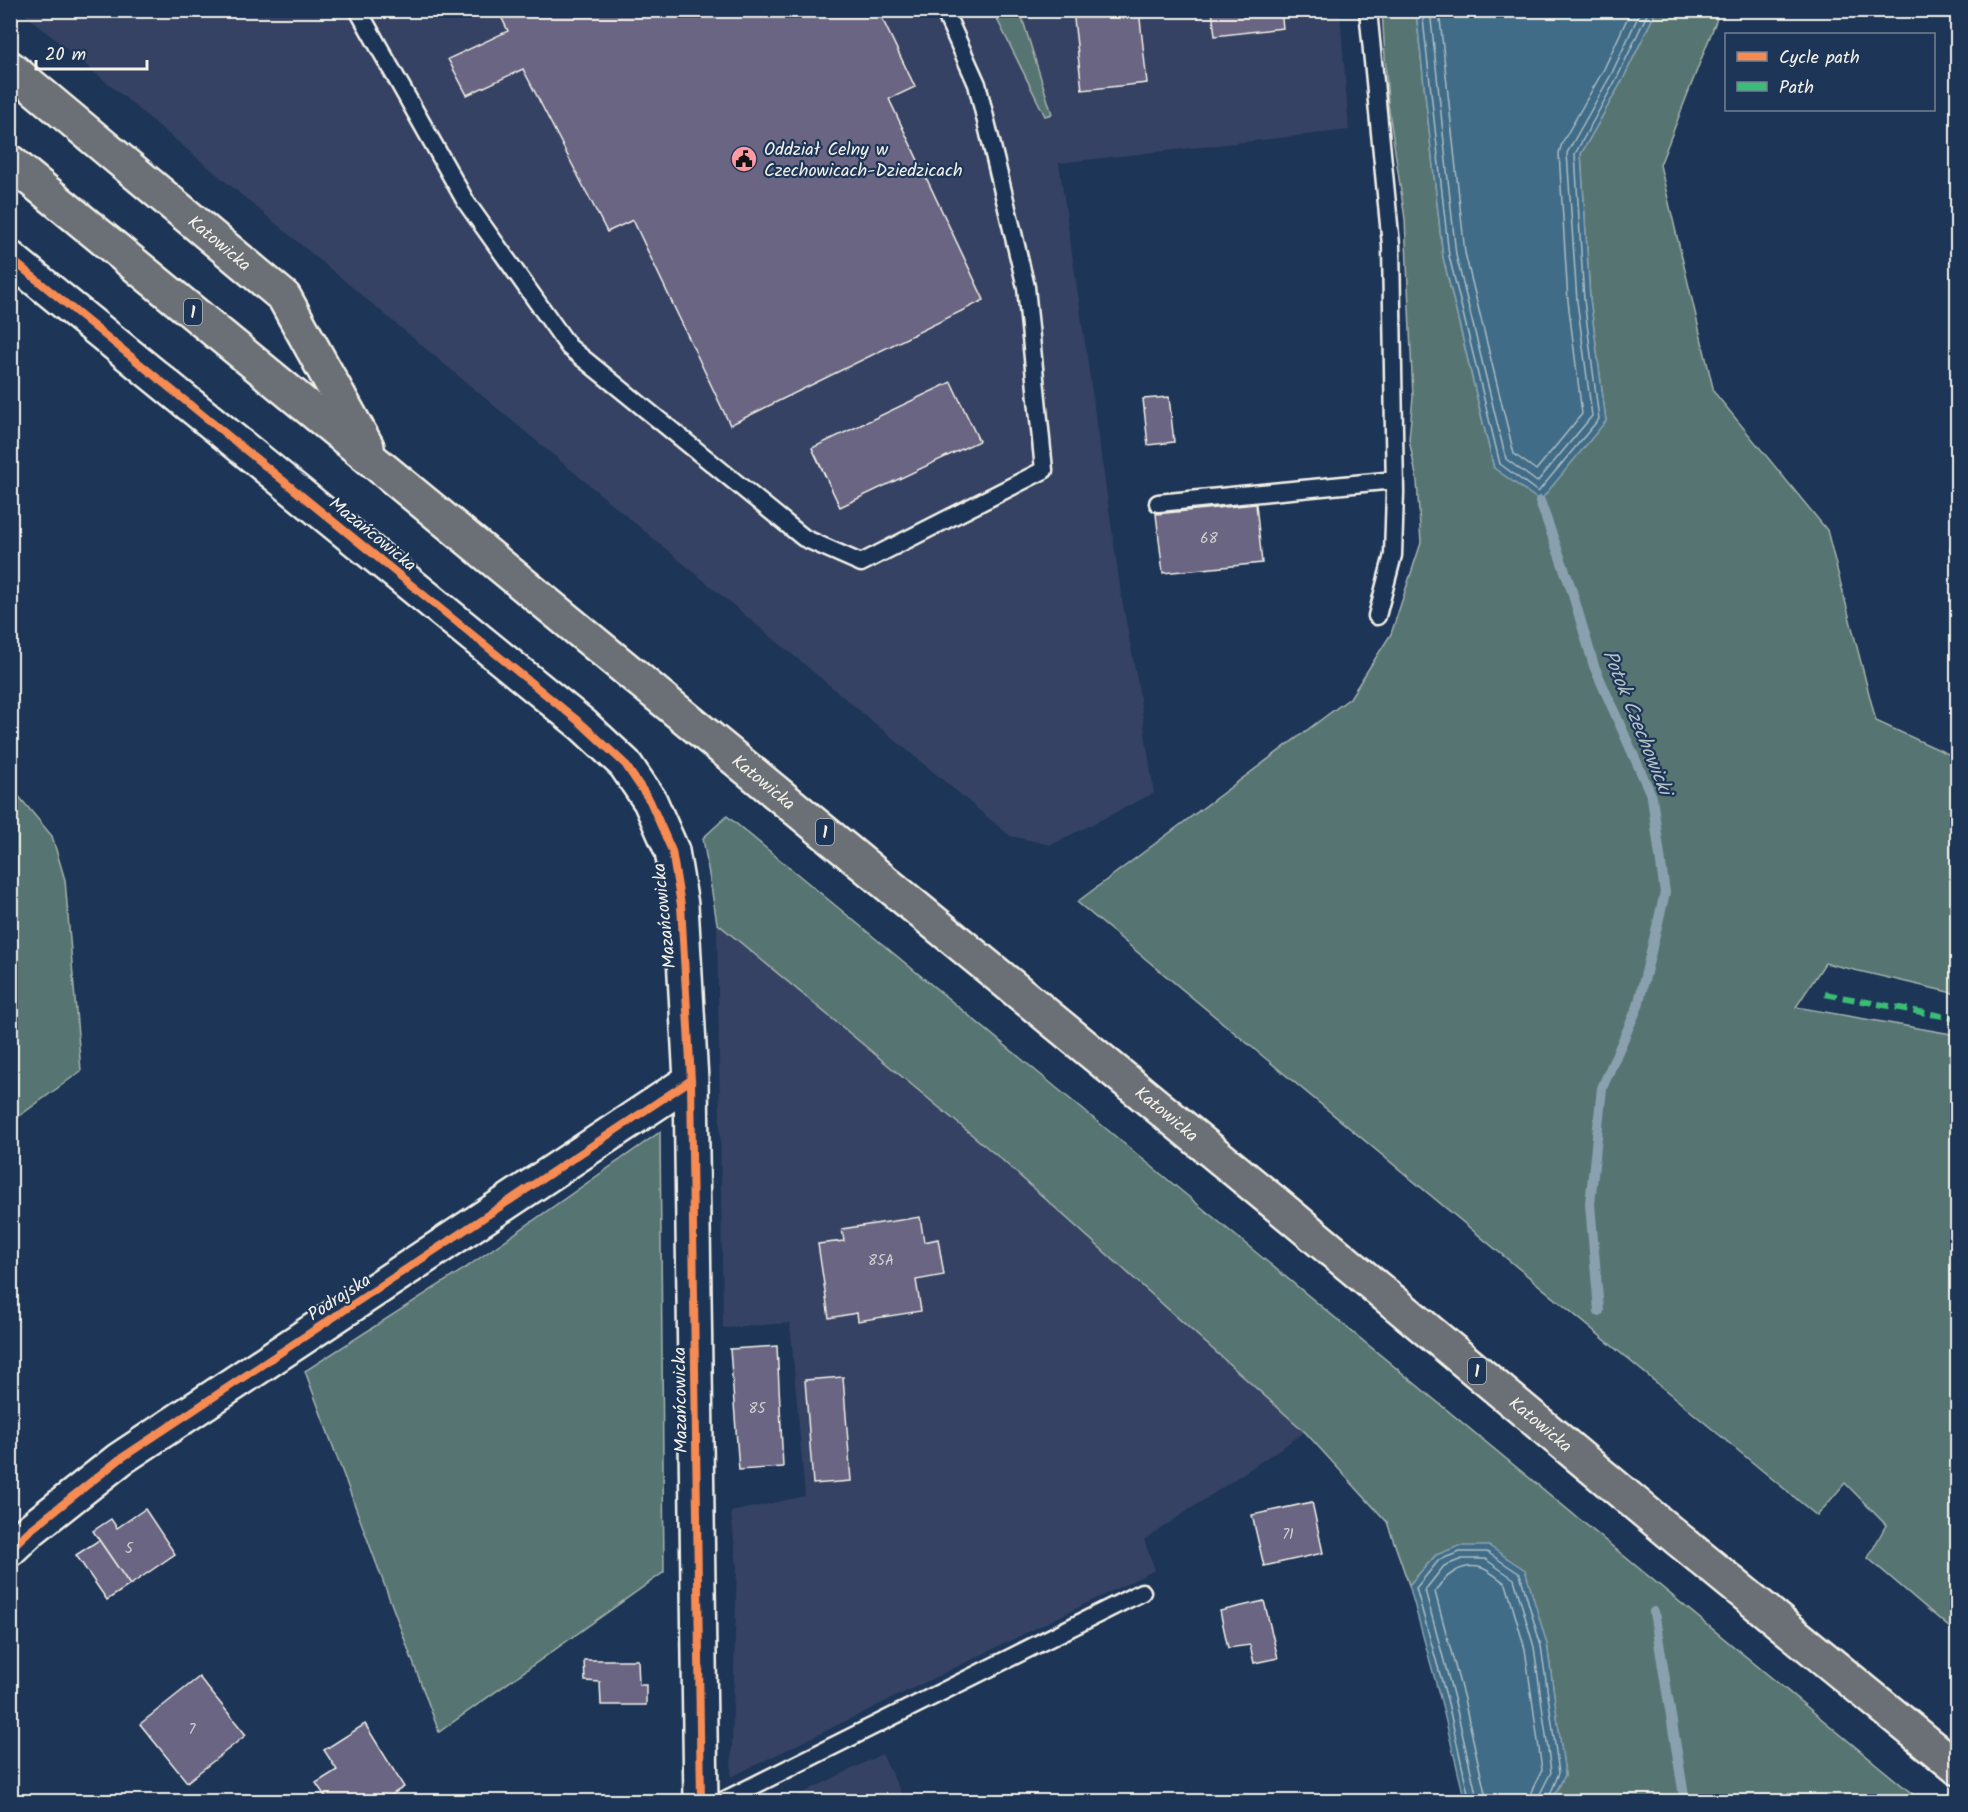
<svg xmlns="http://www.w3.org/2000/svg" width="1968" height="1812" viewBox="0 0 1968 1812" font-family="Kalam,sans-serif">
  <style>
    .built { fill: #344364 }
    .green { fill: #577472; stroke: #a6b2ad; stroke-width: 1.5 }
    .water { fill: #416c88; stroke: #89a1ae; stroke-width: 1.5 }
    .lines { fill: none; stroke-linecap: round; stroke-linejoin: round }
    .shore { stroke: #acbcc2; stroke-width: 1.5 }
    .stream { stroke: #89a1ae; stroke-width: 10 }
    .building { fill: #696583; stroke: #f4f1e8; stroke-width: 1.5 }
    .service-casing { stroke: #f4f1e8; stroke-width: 21 }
    .minor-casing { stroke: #f4f1e8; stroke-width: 38 }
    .primary-casing { stroke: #f4f1e8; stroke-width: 38 }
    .service { stroke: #1d3557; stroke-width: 16 }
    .minor { stroke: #1d3557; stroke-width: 33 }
    .primary { stroke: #6b6f75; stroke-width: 33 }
    .quiet { stroke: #3abd76; stroke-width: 6; stroke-dasharray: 12 6; stroke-linecap: butt }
    .cycleway-casing { stroke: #1d3557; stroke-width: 11 }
    .cycleway { stroke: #f68b52; stroke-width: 8 }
    .labels { text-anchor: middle; stroke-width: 4.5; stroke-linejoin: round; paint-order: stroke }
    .number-label { font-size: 15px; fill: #d1cecf }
    .shield { fill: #1d3557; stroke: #b4b9bc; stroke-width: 1.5 }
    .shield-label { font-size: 16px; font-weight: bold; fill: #f4f1e8 }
    .poi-label { font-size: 18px; fill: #f4f1e8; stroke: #1d3557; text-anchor: start }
    .street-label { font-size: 18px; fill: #f4f1e8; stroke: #1d3557 }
    .water-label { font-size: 20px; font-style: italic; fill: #b5c2c6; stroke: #1d3557 }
  </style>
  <rect width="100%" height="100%" fill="#1d3557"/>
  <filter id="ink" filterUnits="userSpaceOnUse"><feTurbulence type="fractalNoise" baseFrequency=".0167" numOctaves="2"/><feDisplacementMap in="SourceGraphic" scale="12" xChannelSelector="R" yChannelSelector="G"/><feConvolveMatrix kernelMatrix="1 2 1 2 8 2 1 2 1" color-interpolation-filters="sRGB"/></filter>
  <g filter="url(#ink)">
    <path class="built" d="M21,11h972l52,105 7,-3 -32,-102h320l9,119 -290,33 63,437 16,85 16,108 -103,52 -41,-9z
      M717,923l284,236 304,273 -161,108 11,30 -424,207 6,-210 -6,-55 74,-16 -15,-173 -67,5z
      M882,1754l23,47h-118z"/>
    <path class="green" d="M993,11h27l32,103 -7,2z
      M1382,11h34l27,246 51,211 112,-47 -16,-122 -9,-145 42,-75 33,-68h56l6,5 -58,149 54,227 113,138 49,191 81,37v236l-132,-31 -29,44 161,28v599l-89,-76 18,-33 -41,-42 -28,33 -740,-614 273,-204 41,-64 30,-91 -4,-62 -8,-42 4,-42 -8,-178 -17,-115z
      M11,787l41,49 13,44 16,191 -70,51z
      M727,816l1194,985h-370l14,-26 -18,-131 -111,-89 -27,30 -22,-63 -82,-90 -304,-273 -284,-236 -14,-85z
      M660,1132l4,440 -225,160 -134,-361 156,-100z"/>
    <path class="water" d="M1416,11h240l-33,68 -42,75 9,145 16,122 -66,80 -46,-33 -51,-211z
      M1459,1546h30l36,24 22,74 18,131 -14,26h-86l-23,-96 -33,-120 27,-30z"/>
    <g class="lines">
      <path class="shore" d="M1422,10l27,246 51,208 38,28 61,-73 -15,-119 -9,-146 43,-78 31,-66
        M1430,10l26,245 50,204 31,23 55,-66 -15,-115 -10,-148 45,-80 29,-63
        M1439,10l26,243 49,201 22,16 46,-56 -14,-113 -9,-148 3,-10 42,-74 27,-59
        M1470,1802l-22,-99 -32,-115 23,-28 21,-8h27l33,22 21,72 18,127 -12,29
        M1478,1802l-23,-100 -30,-112 19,-24 18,-7h23l29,20 20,68 17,125 -11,22 -1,8
        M1487,1802l-23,-103 -29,-107c9,-16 27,-30 47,-24 8,3 17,11 24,16l19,65 17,121 -11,22 -1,10"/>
      <path class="stream" d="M1540,501l31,87 23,78 58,131 13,96 -27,113 -36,82 -12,116 9,107
        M1654,1612l31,190"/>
    </g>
    <path class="building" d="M498,10h380l37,77 -26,12 95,201 -254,125 -97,-205 -26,12 -84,-163 -56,26 -19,-36 60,-28z
      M1073,10h66l8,73 -65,7z
      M1212,10h69l2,18 -68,8z
      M951,382l28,59 -139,66 -28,-59z
      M1169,397l5,45 -26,3 -5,-46z
      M1256,504l6,59 -99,10 -7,-59z
      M1958,520v33l-8,-3z
      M920,1217l4,25 14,-3 6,36 -28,5 5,31 -63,10 -1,-8 -28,5 -11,-74 26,-3 -2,-12z
      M777,1346l6,121 -44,3 -9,-121z
      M843,1377l8,104 -38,3 -8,-104z
      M1312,1502l11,51 -59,13 -12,-51z
      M145,1509l30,45 -45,31 -37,-54 18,-12 6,9z
      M99,1540l31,45 -23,15 -31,-45z
      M1264,1601l14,57 -24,5 -4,-18 -22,3 -8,-37z
      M584,1660h54l1,25h7v20h-45l-1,-23 -15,-1z
      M199,1677l47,58 -59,47 -47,-58z
      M365,1724l39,63 -24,15h-51l-13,-19 21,-13 -13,-20z"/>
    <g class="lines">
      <g class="service-casing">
        <path id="service" d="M358,10l108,192 103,145 235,191 57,25 183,-93 -18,-183 -49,-203 -33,-74
          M1368,10l23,235 4,247 -2,63 -16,61
          M1158,503l237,-23
          M721,1802l421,-210"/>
      </g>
      <g class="minor-casing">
        <path id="minor" d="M10,258l573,467 42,39 25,37 22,50 9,54 10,175 10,722
          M10,1549l19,-18 91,-72 571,-379"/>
      </g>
      <g class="primary-casing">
        <g id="primary">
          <path id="s1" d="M10,68l274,229 83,150"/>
          <path id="s2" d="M10,162l1265,1041 403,336 280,229"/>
        </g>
      </g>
      <use href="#service" class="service"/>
      <use href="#minor" class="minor"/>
      <use href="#primary" class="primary"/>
      <path class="quiet" d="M1825,994l133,25"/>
      <g class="cycleway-casing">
        <path id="cycleway" d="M10,258l573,467 42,39 25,37 22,50 9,54 10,175 10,722
          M10,1549l19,-18 91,-72 571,-379"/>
      </g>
      <use href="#cycleway" class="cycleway"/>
    </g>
  </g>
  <defs>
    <g id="civic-disc" transform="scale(1.35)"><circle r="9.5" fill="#ff9aa2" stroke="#1d3557"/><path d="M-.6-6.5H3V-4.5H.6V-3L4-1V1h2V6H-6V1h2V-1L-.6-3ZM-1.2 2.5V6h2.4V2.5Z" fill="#111"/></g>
  </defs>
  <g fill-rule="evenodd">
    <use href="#civic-disc" x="744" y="159"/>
  </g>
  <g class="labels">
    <g class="number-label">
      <text x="1209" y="543">68</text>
      <text x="881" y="1265">85A</text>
      <text x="757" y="1413">85</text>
      <text x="1288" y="1539">71</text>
      <text x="129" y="1553">5</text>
      <text x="192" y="1734">7</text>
    </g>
    <g class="shield">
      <rect x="184" y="299" width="18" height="26" rx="4.5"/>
      <rect x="816" y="819" width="18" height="26" rx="4.5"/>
      <rect x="1468" y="1358" width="18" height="26" rx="4.5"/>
    </g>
    <g class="shield-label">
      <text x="193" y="318">1</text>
      <text x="825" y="838">1</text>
      <text x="1477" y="1377">1</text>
    </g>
    <g class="poi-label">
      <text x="764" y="155">Oddział Celny w<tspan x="764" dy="21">Czechowicach-Dziedzicach</tspan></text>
    </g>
    <g class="street-label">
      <text dy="6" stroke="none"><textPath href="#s1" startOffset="273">Katowicka</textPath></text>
      <text transform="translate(373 534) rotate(39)" y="6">Mazańcowicka</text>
      <text dy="6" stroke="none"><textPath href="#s2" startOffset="976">Katowicka</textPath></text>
      <text transform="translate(664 916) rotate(-96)" y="6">Mazańcowicka</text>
      <text dy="6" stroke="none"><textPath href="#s2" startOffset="1498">Katowicka</textPath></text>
      <text transform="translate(339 1297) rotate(-33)" y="6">Podrajska</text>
      <text transform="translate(680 1400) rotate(-91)" y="6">Mazańcowicka</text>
      <text dy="6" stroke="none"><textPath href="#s2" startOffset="1984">Katowicka</textPath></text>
    </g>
    <g class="water-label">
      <text transform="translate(1638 722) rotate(68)" y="7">Potok Czechowicki</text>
    </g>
  </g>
  <rect width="1968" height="1812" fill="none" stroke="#1d3557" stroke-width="36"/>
  <rect x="18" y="18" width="1932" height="1776" fill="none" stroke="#f4f1e8" stroke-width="2" filter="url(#ink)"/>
  <rect x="1725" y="33" width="210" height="78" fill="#1d3557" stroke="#738091" stroke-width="1.5"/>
  <rect x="1737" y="52" width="30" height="9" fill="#f68b52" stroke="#738091" stroke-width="1.5"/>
  <text x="1779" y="63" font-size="18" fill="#f4f1e8">Cycle path</text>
  <rect x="1737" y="82" width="30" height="9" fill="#3abd76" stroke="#738091" stroke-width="1.5"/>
  <text x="1779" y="93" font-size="18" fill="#f4f1e8">Path</text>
  <path d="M36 60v9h111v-9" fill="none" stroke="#f4f1e8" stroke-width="3"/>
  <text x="45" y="60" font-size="18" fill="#f4f1e8" stroke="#1d3557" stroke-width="4.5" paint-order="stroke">20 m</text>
</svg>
